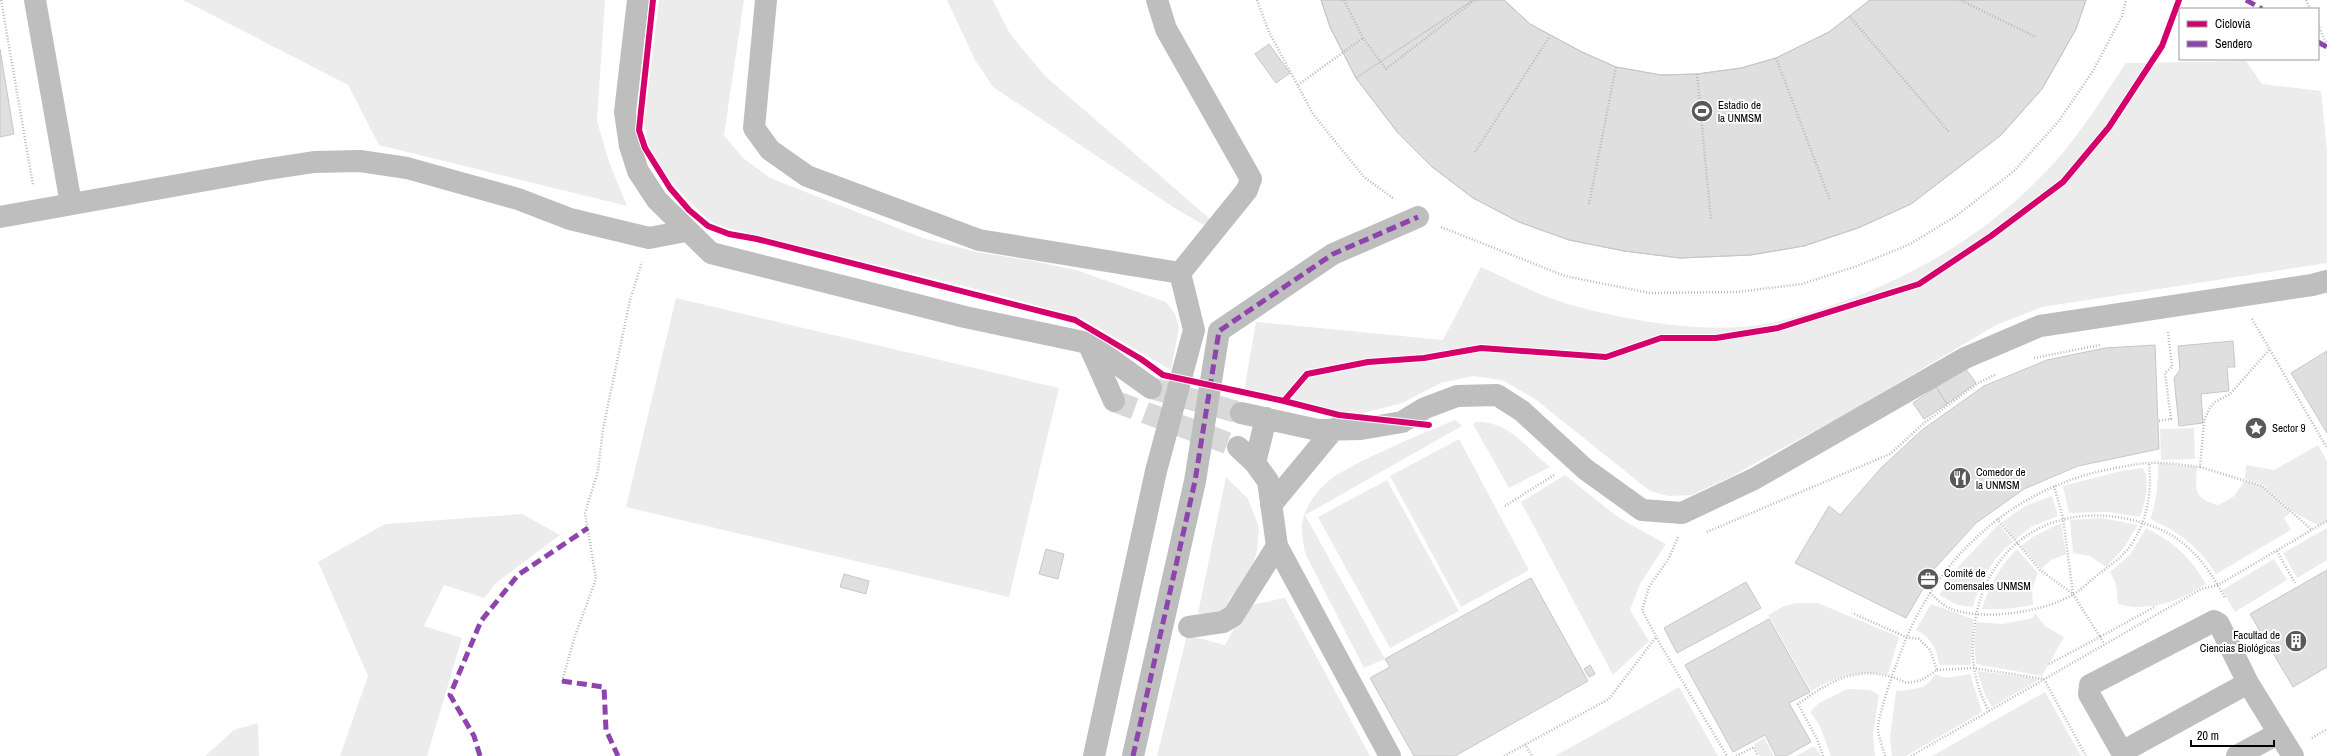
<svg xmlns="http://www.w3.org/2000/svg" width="2327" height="756" viewBox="0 0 2327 756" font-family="'Archivo Narrow',sans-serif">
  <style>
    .green { fill: #ececec }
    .building { fill: #dfdfdf; stroke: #c7c7c7 }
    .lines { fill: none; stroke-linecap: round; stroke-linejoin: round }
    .minor-tunnel { stroke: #d9d9d9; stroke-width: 22; stroke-dasharray: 22 11; stroke-linecap: butt }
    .path { stroke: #b9b9b9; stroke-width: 2.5; stroke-dasharray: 1 2; stroke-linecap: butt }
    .minor { stroke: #bebebe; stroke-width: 22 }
    .quiet { stroke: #8e44ad; stroke-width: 5; stroke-dasharray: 10 5; stroke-linecap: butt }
    .cycleway-casing { stroke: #fff; stroke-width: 8 }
    .cycleway { stroke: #d6006c; stroke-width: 6 }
    .labels { text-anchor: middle; stroke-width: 4; stroke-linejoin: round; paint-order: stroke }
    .poi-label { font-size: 11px; fill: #000; stroke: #fff; text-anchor: start }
  </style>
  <rect width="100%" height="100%" fill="#fff"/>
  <path class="green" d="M183,0h422l-8,121 12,41 18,44 -248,-61 -31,-60z
    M659,0h85l-20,135 19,23 27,20 153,60 54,14 57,9 45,10 87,31 9,12 4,14 -8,42 -90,-52 -89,-25 -261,-64c-6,-2 -15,-4 -20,-8 -16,-11 -54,-53 -61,-71 -3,-8 -4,-18 -6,-27z
    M947,0h46l17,34 35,42 165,143 -6,6 -28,-16 -183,-122 -18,-27z
    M2246,61l16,23 59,7 6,60v112l-285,44 -46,18 -145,86 -119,65 -40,19 -24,1 -18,-5 -115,-92 -33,-19 -29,-4 -32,7 -39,20 -46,12 -62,-10 -50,-14 12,-69 187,18 38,-73c27,12 55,27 83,36 52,15 122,28 176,24 26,-1 53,-9 78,-17 88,-28 172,-76 235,-146 28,-31 50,-67 73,-101z
    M676,298l383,90 -50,209 -383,-90z
    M1455,420l7,6 -157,89 80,144 -21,9 -59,-115c-2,-12 -5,-25 -1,-37 5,-16 19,-33 34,-42 37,-21 78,-38 117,-54z
    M1476,422c33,-2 51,27 74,45l-41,21 -36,-64z
    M2194,428l1,31 -34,1 -1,-31z
    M1459,439l70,131 -68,37 -71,-131z
    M2318,445l9,16v60l-8,5 -27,-15 -29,-26 -18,-6 1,-14 28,5z
    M2158,463l39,4c-1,22 -5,31 21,38l15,-8 12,-16 17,5 29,26 -7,6 7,12 -75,44c-17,-27 -37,-42 -66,-55 7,-19 8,-35 8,-56z
    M2143,468c8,14 2,35 -3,49l-32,-5 -39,1 -6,-27 58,-15z
    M1565,475l54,43 47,26 -26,40 -10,26 19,31 -36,34 -92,-173z
    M1226,477l22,22 11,28 -2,24 -9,29 -17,17 -9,16 -8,3 -16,-3z
    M1387,480l72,131 -69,37 -72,-131z
    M2052,496l6,20 -27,11 -16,13 -13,-18 23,-16z
    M522,514l38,21 -64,48 -12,15 -40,-13 -20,41 38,12 -35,118h-87l28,-80 -50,-114 67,-38z
    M2102,518l36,7 -15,24 -17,18 -16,-11 -17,-3 -3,-33z
    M2061,523l5,31 -15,6 -10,9 -20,-23 13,-10z
    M1999,524l14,18c-22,17 -33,39 -40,65l-15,-2 -19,-10 18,-27z
    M2146,528c28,14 44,29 60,56 -27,17 -57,29 -88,20l-2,-20 -6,-12 20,-17z
    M2327,528v32l-30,18 -14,-25z
    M2017,549l21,24 -6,16 1,16 -27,4h-24c7,-24 18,-42 35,-60z
    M2274,559l13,21 -52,32 -13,-22z
    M1285,598l85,158h-213l30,-121 38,10 21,-39z
    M1797,603h21l81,34 -11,37c-32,-3 -49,1 -77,17l-43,-76 16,-9z
    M1931,604l42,15 -2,46h-32c-1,-16 -9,-28 -23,-35z
    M2035,613l10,13 19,11 -22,39 -66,-12 -2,-23 2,-19 27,2 30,-6z
    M1977,671l63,8 -48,28 -7,-12z
    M1935,674l11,4 24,-4 12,38 -76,44h-14l-2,-19 6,-46c15,-2 31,0 39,-17z
    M1679,687l39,69h-163z
    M1847,689l23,1 9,5 -6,39 2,22h-44l-12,-32 -9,-12 9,-9z
    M2045,692l36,64h-149z
    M258,723l1,33h-54l29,-26z
    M1764,738l10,18h-14l-6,-12z
    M1814,746l7,10h-25z"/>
  <path class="building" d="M1321,0h183l26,24 52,28 34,15 45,8 36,-1 44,-6 35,-10 53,-26 41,-32h216l-10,29 -34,60 -41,46 -90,69 -53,24 -54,18 -53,9 -71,3 -56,-7 -55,-11 -50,-18 -46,-24 -42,-32 -33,-33 -42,-55 -26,-51z
    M1321,0h152l-117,78 -26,-51z
    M1473,0h31l26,24 52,28 34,15 45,8 36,-1 44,-6 35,-10 53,-26 41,-32h216l-10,29 -34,60 -41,46 -90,69 -53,24 -54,18 -53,9 -71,3 -56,-7 -55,-11 -50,-18 -46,-24 -42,-32 -33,-33 -42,-55z
    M1269,44l21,29 -14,10 -21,-29z
    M0,49l14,85 -14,3z
    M2233,341l2,26h-8l2,24 -28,3 2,29 -24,3 -5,-48 6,-8 -2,-24z
    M2155,345l4,104 -81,17 -54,23 -48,34 -41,45 -29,50 -111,-55 34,-57 11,9 41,-47 41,-38 62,-44 63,-26 58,-12z
    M2327,351v82l-36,-60z
    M1965,368l11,15 -29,21 -11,-17z
    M1936,387l11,17 -23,15 -11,-16z
    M1046,549l18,5 -6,25 -19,-5z
    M2327,570v97l-34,20 -43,-73z
    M844,574l25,7 -3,13 -26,-7z
    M1531,578l57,103 -133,75h-41l-44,-78 20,-11 -5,-8z
    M1746,582l15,26 -84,45 -13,-25z
    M1769,619l41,73 -21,11 22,39 -25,14h-10l-11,-21 -32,17 -48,-87z
    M1590,665l5,9 -6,3 -5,-8z"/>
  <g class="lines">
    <path class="minor-tunnel" d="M1151,388l90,25
      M1114,401l124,46"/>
    <path class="path" d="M1,0l32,185
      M1257,0l12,32 44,82 51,63 30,22
      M1344,0l19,38 23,31 89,-69
      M1960,0l76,37
      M2306,0l4,9
      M1850,17l99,115
      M2318,25l9,20
      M1776,58l54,142
      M1697,74l14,146
      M1298,85l65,-47
      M1475,152l75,-116
      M1589,204l27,-137
      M1441,227l124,49 85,17 87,-1 65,-8 55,-18 53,-22 46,-28 58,-45 44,-49 35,-51 29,-55 4,-16
      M2252,319l75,129
      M2034,358l66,-13
      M2159,421l12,-2 -6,-46 7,-6 -4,-35
      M2200,467l62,19 50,44
      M2054,486l9,32 10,76
      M1505,506l49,-31
      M1997,519l43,51 33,24 27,43 56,-31
      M1707,532l183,-78 34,-31 54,-40 19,-9
      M1678,537l-9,21 -20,29 -7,23 18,34 67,112
      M2277,551l18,32
      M1930,593c6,5 12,12 19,15 33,14 95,4 125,-14 9,-6 17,-14 26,-21 12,-9 25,-18 33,-31 15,-25 19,-51 16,-79
      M2049,664l51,-27 4,7
      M1937,670l36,-2 71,11 42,77
      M562,681l13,-45 21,-57 -11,-66 13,-42 5,-42 27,-129 12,-38
      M1989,711c-14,-25 -19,-53 -15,-82 9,-81 74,-127 154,-110 21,5 41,12 57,26 18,15 29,33 40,53
      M2312,738l15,-9
      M1525,744l7,12
      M1504,756l105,-57 47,-62
      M1736,756l18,-9 4,9
      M1823,756l-6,-17 -19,-35c36,-26 65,-42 109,-21l15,-3 15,-10 -7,-20 -11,-11 -13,-2 -54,-24
      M1885,756c-2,-8 -6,-18 -7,-26 -1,-11 15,-58 20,-70 32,-94 105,-166 203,-189 16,-3 32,-7 48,-8 16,-1 35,2 51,4l4,-46 5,-12 6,-7 15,-8 40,-45
      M1911,756l290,-167 17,-4 109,-64"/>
    <path class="minor" d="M35,0l36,204
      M638,0l-13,112 5,34 8,25 19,29 54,53 254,64 123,26 63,45
      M766,0l-12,128 16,22 37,26 172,64 201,33 67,-83 4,-11 -85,-150 -9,-29
      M0,217l262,-47 52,-8 46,-1 47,7 111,31 52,20 79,19 37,-7
      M1089,345l25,56
      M1241,413l77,17 43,-1 41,-7 23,-14 32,-12 40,-1 25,16 63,58 57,41 40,3 72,-34 211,-121 75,-32 272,-41 15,-4
      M1238,447l17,16 13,18 9,65 113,210
      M1255,463l11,-45
      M1271,505l63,-76
      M1189,627l34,-5 10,-6 44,-70
      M2122,752l126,-69
      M1094,756l62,-285 38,-141 -14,-57
      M1133,756l62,-275 24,-150 114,-77 85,-37
      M2124,756l-35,-62 1,-9 124,-64 5,3 29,59 45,73
      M2237,756l42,-23"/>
    <path class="quiet" d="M2246,0l16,9
      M2318,42l9,5
      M562,681l42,6 2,43 12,26
      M480,756l-6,-20 -24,-41 31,-74 37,-46 70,-47
      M1133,756l62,-275 24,-150 114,-77 85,-37"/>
    <g class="cycleway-casing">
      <path id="cycleway" d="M653,0l-14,130 6,18 25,40 19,22 19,16 21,8 28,5 318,81 66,39 22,16 121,26 55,14 90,10
        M1284,401l23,-27 61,-12 56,-4 57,-10 125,9 55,-19h55l62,-10 141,-44 72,-48 72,-54 46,-55 53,-81 17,-46"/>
    </g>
    <use href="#cycleway" class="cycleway"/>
  </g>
  <defs>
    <g id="stadium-disc" transform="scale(1.15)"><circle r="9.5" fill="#595959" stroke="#fff"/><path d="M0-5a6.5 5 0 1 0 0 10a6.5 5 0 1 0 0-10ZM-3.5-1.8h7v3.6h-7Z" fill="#fff"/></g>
    <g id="sight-disc" transform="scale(1.15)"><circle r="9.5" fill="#595959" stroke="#fff"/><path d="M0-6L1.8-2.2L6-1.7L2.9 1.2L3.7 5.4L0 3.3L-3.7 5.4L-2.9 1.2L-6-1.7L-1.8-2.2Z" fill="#fff"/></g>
    <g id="restaurant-disc" transform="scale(1.15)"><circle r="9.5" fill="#595959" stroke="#fff"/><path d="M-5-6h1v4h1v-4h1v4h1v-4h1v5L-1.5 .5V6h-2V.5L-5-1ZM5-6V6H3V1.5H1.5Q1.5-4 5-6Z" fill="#fff"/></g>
    <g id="office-disc" transform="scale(1.15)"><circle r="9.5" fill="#595959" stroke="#fff"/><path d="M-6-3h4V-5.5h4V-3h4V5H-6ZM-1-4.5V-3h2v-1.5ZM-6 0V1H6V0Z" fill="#fff"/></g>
    <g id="building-disc" transform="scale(1.15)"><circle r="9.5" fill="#595959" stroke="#fff"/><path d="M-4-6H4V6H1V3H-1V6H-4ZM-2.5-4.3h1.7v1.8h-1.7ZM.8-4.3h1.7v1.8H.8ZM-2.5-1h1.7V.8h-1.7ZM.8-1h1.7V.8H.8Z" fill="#fff"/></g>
  </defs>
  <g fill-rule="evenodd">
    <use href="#stadium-disc" x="1702" y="111"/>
    <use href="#sight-disc" x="2256" y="428"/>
    <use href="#restaurant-disc" x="1960" y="478"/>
    <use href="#office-disc" x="1928" y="579"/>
    <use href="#building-disc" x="2296" y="641"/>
  </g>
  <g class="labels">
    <g class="poi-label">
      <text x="1718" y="109">Estadio de<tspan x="1718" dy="13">la UNMSM</tspan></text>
      <text x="2272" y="432">Sector 9</text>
      <text x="1976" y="476">Comedor de<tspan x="1976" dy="13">la UNMSM</tspan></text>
      <text x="1944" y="577">Comité de<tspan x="1944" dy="13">Comensales UNMSM</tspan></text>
      <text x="2280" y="639" text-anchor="end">Facultad de<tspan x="2280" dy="13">Ciencias Biológicas</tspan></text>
    </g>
  </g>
  <rect x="2179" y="8" width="140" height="52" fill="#ffffff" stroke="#999999"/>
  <rect x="2187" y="21" width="20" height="6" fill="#d6006c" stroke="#999999"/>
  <text x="2215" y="28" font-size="12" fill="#000000">Ciclovía</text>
  <rect x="2187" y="41" width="20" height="6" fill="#8e44ad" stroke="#999999"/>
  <text x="2215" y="48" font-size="12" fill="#000000">Sendero</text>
  <path d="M2191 740v6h83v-6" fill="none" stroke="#000000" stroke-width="2"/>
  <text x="2197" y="740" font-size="12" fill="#000000" stroke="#ffffff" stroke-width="3" paint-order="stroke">20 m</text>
</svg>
